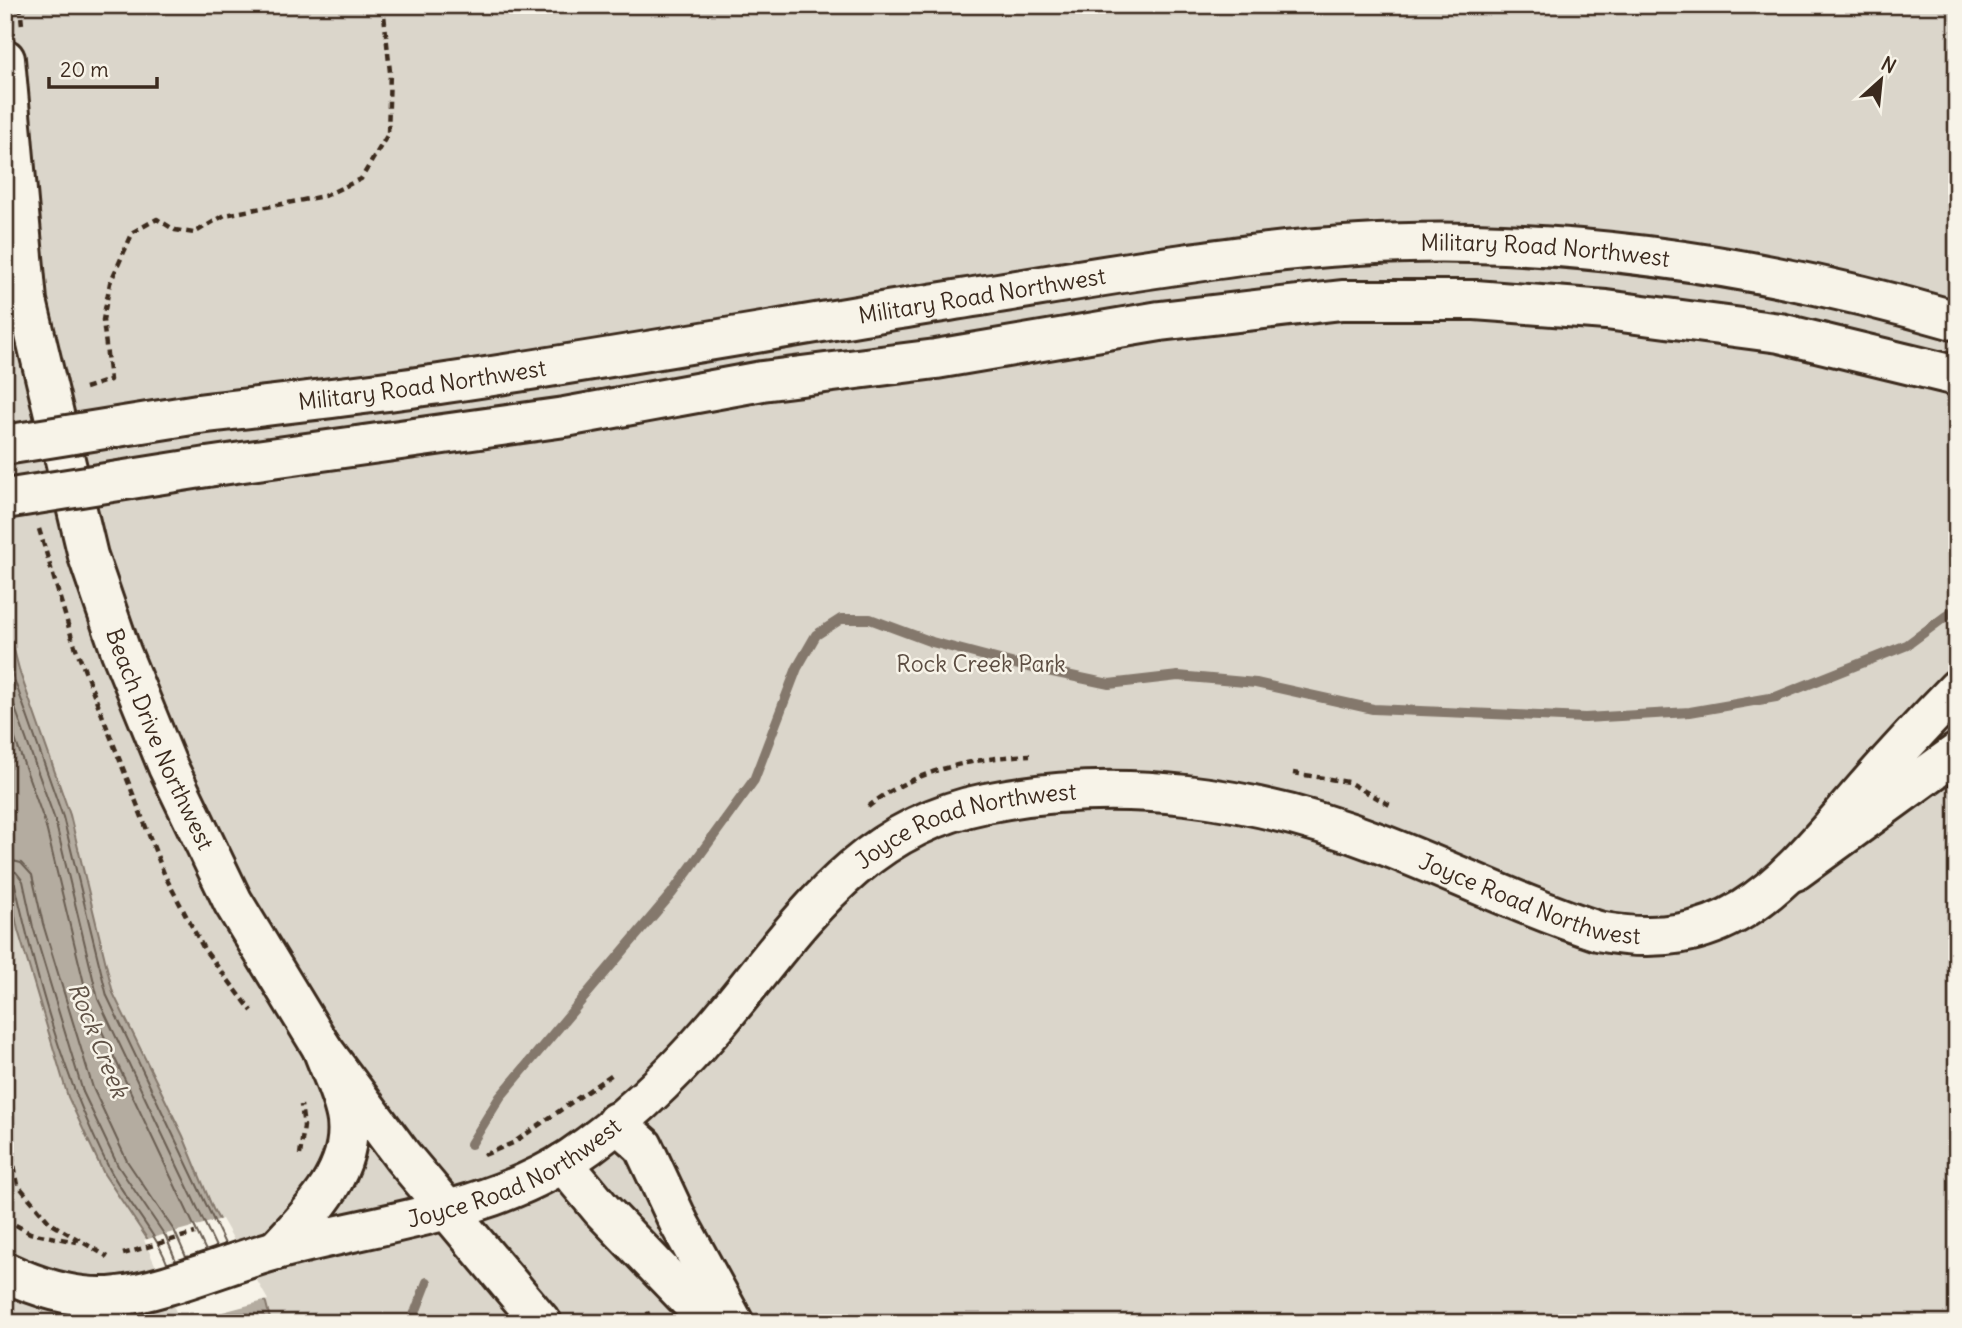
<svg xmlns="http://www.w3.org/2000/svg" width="1962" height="1328" viewBox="0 0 1962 1328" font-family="Delius,sans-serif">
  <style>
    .green { fill: #dbd6cb; stroke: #8b8074; stroke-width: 2 }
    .water { fill: #b4aca0; stroke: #84786c; stroke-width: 2 }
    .pier { fill: #f7f3e8 }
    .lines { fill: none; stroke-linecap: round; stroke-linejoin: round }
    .shore { stroke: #6b5e52; stroke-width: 2 }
    .stream { stroke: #84786c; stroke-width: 10 }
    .minor-casing { stroke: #3b2a1e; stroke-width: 44 }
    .tertiary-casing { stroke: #3b2a1e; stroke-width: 44 }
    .primary-casing { stroke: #3b2a1e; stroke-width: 44 }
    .path { stroke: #3b2a1e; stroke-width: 4.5; stroke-dasharray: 7 5; stroke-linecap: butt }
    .minor { stroke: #f7f3e8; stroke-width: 38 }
    .tertiary { stroke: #f7f3e8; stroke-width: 38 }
    .primary { stroke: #f7f3e8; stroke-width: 38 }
    .primary-bridge-casing { stroke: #3b2a1e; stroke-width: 44; stroke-linecap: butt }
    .primary-bridge { stroke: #f7f3e8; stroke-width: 38 }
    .labels { text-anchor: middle; stroke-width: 5; stroke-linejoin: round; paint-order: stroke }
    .street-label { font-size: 23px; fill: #3b2a1e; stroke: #f7f3e8 }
    .park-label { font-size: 23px; fill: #5b4c41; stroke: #f7f3e8 }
    .water-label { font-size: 24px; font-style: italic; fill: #5f5145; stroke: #f7f3e8 }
  </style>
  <rect width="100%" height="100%" fill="#f7f3e8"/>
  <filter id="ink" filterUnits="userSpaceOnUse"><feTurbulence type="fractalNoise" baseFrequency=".0143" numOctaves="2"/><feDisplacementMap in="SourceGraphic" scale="14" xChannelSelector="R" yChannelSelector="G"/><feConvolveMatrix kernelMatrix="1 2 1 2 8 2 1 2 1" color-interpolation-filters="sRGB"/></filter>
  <g filter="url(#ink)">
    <path class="green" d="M5,5h1952v1318h-1952z"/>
    <path class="water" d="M5,615l15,58 50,142 43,178 70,143 30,73 53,94 5,20h-86l-33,-77 -48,-72 -36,-77 -50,-167 -13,-61z"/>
    <path class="pier" d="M222,1219l46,81 -87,23 -37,-83z"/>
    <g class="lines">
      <path class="shore" d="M5,644l8,32 50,141 44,179 118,248
        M5,680l50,140 43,179 118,248
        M5,711l40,112 44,181 117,247
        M5,859l16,4 11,12 11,49 50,164 34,73 48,71 11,25
        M5,870l11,2 7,9 10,46 50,165 35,74 48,71 10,24
        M5,878l10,6c22,97 49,195 94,284 17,33 44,60 58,95"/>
      <path class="stream" d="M471,1144l29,-47 172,-204 82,-113 43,-112 19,-33 25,-16h29l62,23 83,22 94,20 69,-8 78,7 117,26 212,9 105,-6 86,-15 131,-52 50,-37
        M411,1323l16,-41"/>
      <g class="minor-casing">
        <g id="minor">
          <path id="s1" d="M5,59l22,242 61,255 33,96 47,115 65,135 89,146 81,109 139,166"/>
        </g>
      </g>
      <g class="tertiary-casing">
        <g id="tertiary">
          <path d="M616,1122l27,24 36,77 55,100"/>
          <path d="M563,1163l39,47 109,113"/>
          <path d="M276,1250c33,-35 77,-77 71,-129 -3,-24 -17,-50 -25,-73"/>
          <path id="s2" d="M5,1272c34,16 75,29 113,24 46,-5 108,-32 155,-45 96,-27 214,-37 298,-93 55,-37 102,-83 145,-133 80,-94 138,-196 270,-222 133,-27 269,-8 395,41 73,28 143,63 217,87 127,25 183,-45 258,-132 32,-37 66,-74 101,-110"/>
        </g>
      </g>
      <g class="primary-casing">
        <g id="primary">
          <path id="s3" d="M198,414c83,-10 166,-19 248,-31 168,-25 336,-55 503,-82 173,-27 348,-63 524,-58 164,4 326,32 484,78"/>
          <path d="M207,467l358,-50 197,-36 174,-22 224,-38 182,-21h133l131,10 174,23 177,43"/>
          <path d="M1795,871l162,-118"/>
        </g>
      </g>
      <path class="path" d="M20,5l2,20
        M1727,5h27
        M85,388l25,-8 -7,-60 7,-37 23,-51 24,-13 18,11 19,3 31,-18 99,-19 37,-17 27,-45 2,-62 -7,-67
        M39,529l33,109 93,238 39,73 48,62
        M1293,773l55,9 42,23
        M868,807c45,-37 106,-49 162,-52
        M5,1119l13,66 32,38 58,34
        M300,1155l4,-29 -3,-21
        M484,1155l29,-12 101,-70
        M5,1219l25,14 47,9
        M123,1254l72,-21
        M624,1323l26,-10"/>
      <use href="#minor" class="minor"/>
      <use href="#tertiary" class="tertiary"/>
      <use href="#primary" class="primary"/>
      <g class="primary-bridge-casing">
        <path id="primary-bridge" d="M5,445l193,-31
          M5,499l202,-32"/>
      </g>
      <use href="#primary-bridge" class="primary-bridge"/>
    </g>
  </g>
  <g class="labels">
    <g class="street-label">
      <text dy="8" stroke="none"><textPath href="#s3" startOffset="1360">Military Road Northwest</textPath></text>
      <text dy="8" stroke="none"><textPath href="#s3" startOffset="793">Military Road Northwest</textPath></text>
      <text dy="8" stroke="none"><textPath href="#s3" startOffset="226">Military Road Northwest</textPath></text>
      <text dy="8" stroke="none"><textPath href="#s1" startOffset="702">Beach Drive Northwest</textPath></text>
      <text dy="8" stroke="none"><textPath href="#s2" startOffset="1122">Joyce Road Northwest</textPath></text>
      <text dy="8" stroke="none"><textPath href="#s2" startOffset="1710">Joyce Road Northwest</textPath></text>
      <text dy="8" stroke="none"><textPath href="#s2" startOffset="534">Joyce Road Northwest</textPath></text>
    </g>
    <g class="park-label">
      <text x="981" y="672">Rock Creek Park</text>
    </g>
    <g class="water-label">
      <text transform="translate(98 1040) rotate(68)" y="8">Rock Creek</text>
    </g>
  </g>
  <rect width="1962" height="1328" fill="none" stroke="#f7f3e8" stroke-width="28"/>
  <rect x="14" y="14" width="1934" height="1300" fill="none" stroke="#3b2a1e" stroke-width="2.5" filter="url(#ink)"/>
  <g transform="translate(1881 80) rotate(27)" stroke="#f7f3e8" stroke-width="5" paint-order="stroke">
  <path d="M0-5L12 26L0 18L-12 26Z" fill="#3b2a1e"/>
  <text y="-10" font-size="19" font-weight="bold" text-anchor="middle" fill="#3b2a1e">N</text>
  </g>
  <path d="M49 77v10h108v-10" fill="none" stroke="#3b2a1e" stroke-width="3.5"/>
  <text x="60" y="77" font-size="21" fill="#3b2a1e" stroke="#f7f3e8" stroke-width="5" paint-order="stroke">20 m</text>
</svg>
